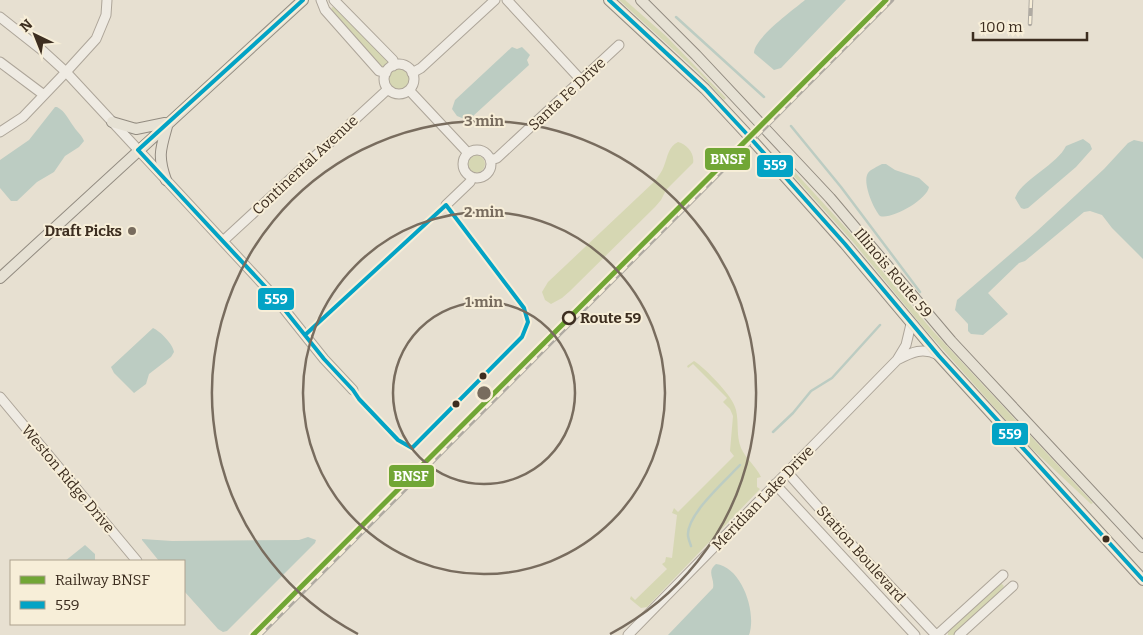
<svg xmlns="http://www.w3.org/2000/svg" width="1143" height="635" viewBox="0 0 1143 635" font-family="Bitter,serif">
  <style>
    .green { fill: #d6d7b3 }
    .water { fill: #bcccc2 }
    .lines { fill: none; stroke-linecap: round; stroke-linejoin: round }
    .stream { stroke: #bcccc2; stroke-width: 2.5 }
    .minor-casing { stroke: #ada599; stroke-width: 11 }
    .major-casing { stroke: #928b80; stroke-width: 12 }
    .minor { stroke: #efebe3; stroke-width: 9 }
    .major { stroke: #e6e1d4; stroke-width: 10 }
    .rail-casing { stroke: #afaaa2; stroke-width: 4.5 }
    .rail { stroke: #f7eed8; stroke-width: 2.5; stroke-dasharray: 8; stroke-linecap: butt }
    .bus-1-casing { stroke: #f7eed8; stroke-width: 8 }
    .bus-1 { stroke: #03a3c5; stroke-width: 4 }
    .rail-1-casing { stroke: #f7eed8; stroke-width: 9 }
    .rail-1 { stroke: #71a635; stroke-width: 5 }
    .ring { fill: none; stroke: #786c5e; stroke-width: 2.5 }
    .poi-dot { fill: #786c5e; stroke: #f7eed8; stroke-width: 2 }
    .stop-dot { fill: #f7eed8; stroke: #3d2e20; stroke-width: 2.5 }
    .bus-dot { fill: #3d2e20; stroke: #f7eed8; stroke-width: 2 }
    .labels { text-anchor: middle; stroke-width: 4; stroke-linejoin: round; paint-order: stroke }
    .street-label { font-size: 15px; fill: #3d2e20; stroke: #f7eed8 }
    .poi-label { font-size: 15px; font-weight: bold; fill: #3d2e20; stroke: #f7eed8; text-anchor: end }
    .stop-label { font-size: 15px; font-weight: bold; fill: #3d2e20; stroke: #f7eed8; text-anchor: start }
    .centre { fill: #786c5e; stroke: #f7eed8; stroke-width: 2.5 }
    .ring-label { font-size: 15px; text-anchor: middle; font-weight: bold; fill: #786c5e; stroke: #f7eed8; stroke-width: 4; stroke-linejoin: round; paint-order: stroke }
    .line-badge { stroke: #f7eed8; stroke-width: 2 }
    .badge-label { font-size: 14px; text-anchor: middle; font-weight: bold; fill: #fff }
  </style>
  <rect width="100%" height="100%" fill="#e7e0d1"/>
  <path class="green" d="M619,0h6l41,36 60,62 -2,2 -24,-26z
    M332,7l4,1 53,54 -7,7 -51,-58z
    M388 79a11 11 0 1 1 22 0a11 11 0 1 1-22 0Z
    M678,142c9,2 17,12 15,21l-27,27 -5,10 -6,7 -85,84 -8,7 -11,6 -6,-4 -3,-8 6,-10 107,-101c3,-5 7,-9 9,-15 4,-10 4,-19 14,-24z
    M467 164a9 9 0 1 1 18 0a9 9 0 1 1-18 0Z
    M793,170l54,59 85,101 161,173 -2,1 -62,-58 -106,-119 -70,-85 -62,-69z
    M694,361c11,7 40,36 42,49 3,13 0,25 5,38 5,11 15,18 20,29l-4,1v9l3,2 -113,118 -6,1 -11,-9 1,-3 4,4 32,-31 -5,-5 3,-2 1,-5 6,1 5,-43 -5,-2 2,-5 4,4 56,-56 -4,-5 3,-35 -3,-7 -7,-7 4,-4 -34,-34 -5,4 -1,-2z
    M1001,583l3,3 -1,2 -49,47h-6v-4z"/>
  <path class="water" d="M805,0h41l-65,68 -7,2 -20,-17c0,-15 39,-43 51,-53z
    M512,47l5,2 5,-2 8,8 -3,5 2,5 -57,52 -5,3 -10,-4 -5,-7 3,-9z
    M55,107h2c9,5 11,12 17,20 3,5 7,7 10,14l-5,6 -14,9 -11,16 -17,10 -20,19h-6l-11,-13v-28l29,-20z
    M1083,139l7,5 2,5 -16,18 -48,41 -4,1 -3,-1 -6,-10c6,-18 42,-33 51,-52z
    M1134,140l9,2v117l-31,-31 -10,-13 -12,-4 -6,1 -59,49 -6,2 -31,30 20,21 -25,21 -12,-1 -3,-3v-7l-13,-14 2,-10 79,-68 68,-63 24,-26z
    M882,164h4l9,6 24,8 10,9c-2,13 -38,33 -49,29 -7,-8 -18,-34 -12,-43 3,-4 9,-6 14,-9z
    M153,328c7,3 20,16 21,24l-3,5 -22,17 -3,10 -12,9 -20,-20 -3,-6z
    M308,537l8,3 -1,3 -88,88 -4,1 -5,-3 -34,-38v-30h-25l-17,-21v-1l30,2 127,-1z
    M85,545l10,9v7h-30z
    M716,564c26,3 41,49 33,71h-81l45,-47c2,-10 -7,-16 3,-24z"/>
  <g class="lines">
    <path class="stream" d="M676,17l88,80
      M791,126l50,61 79,105
      M773,432l20,-19 18,-22 21,-13 48,-53
      M691,546c-1,-3 -3,-8 -3,-11 -1,-21 38,-55 52,-70"/>
    <g class="minor-casing">
      <path id="minor" d="M321,0l4,10 54,61 7,2
        M334,0l59,60v6
        M507,0l74,80
        M0,17l43,34 23,21 206,222 52,65 29,31
        M0,62l44,33
        M384 79a15 15 0 1 1 30 0a15 15 0 1 1-30 0Z
        M412,73l9,-5 74,-68
        M409,90l59,63
        M0,132l23,-15 43,-45 30,-33 10,-24 1,-15
        M463 164a14 14 0 1 1 28 0a14 14 0 1 1-28 0Z
        M491,160l6,-2 122,-113
        M446,205l24,-23 2,-5
        M223,241l165,-152
        M897,360c15,-8 26,-13 41,-5
        M0,397l137,164
        M787,472l74,83 75,80
        M775,484l140,151
        M628,635l269,-275 9,-15 5,-21
        M937,635l66,-60
        M959,635l54,-49"/>
    </g>
    <g class="major-casing">
      <path id="major" d="M609,0l96,89 40,43 100,112 94,112 204,224
        M641,0l55,55 134,143 121,143 192,206
        M112,122l24,7 29,-6
        M166,180c-9,-25 -5,-32 2,-57
        M0,278l303,-278"/>
    </g>
    <use href="#minor" class="minor"/>
    <use href="#major" class="major"/>
    <g class="rail-casing">
      <path id="rail" d="M1030,24l1,-24
        M260,635l632,-635"/>
    </g>
    <use href="#rail" class="rail"/>
    <g class="bus-1-casing">
      <path id="bus-1" d="M609,0l96,89 40,43 100,112 94,112 204,224
        M138,150l134,144 52,65 29,31 6,9 39,41 14,8
        M138,150l165,-150
        M305,335l141,-130
        M412,448l110,-111 6,-15 -4,-14 -78,-103"/>
    </g>
    <use href="#bus-1" class="bus-1"/>
    <g class="rail-1-casing">
      <path id="rail-1" d="M253,635l633,-635"/>
    </g>
    <use href="#rail-1" class="rail-1"/>
  </g>
  <g class="ring">
    <circle cx="484" cy="393" r="91"/>
    <circle cx="484" cy="393" r="181"/>
    <path d="M358 634A272 272 0 1 1 610 634"/>
  </g>
  <circle class="poi-dot" cx="132" cy="231" r="5"/>
  <circle class="stop-dot" cx="569" cy="318" r="6"/>
  <g class="bus-dot">
    <circle cx="483" cy="376" r="4.5"/>
    <circle cx="456" cy="404" r="4.5"/>
    <circle cx="1106" cy="539" r="4.5"/>
  </g>
  <g class="labels">
    <g class="street-label">
      <text transform="translate(567 94) rotate(-43)" y="5">Santa Fe Drive</text>
      <text transform="translate(305 165) rotate(-43)" y="5">Continental Avenue</text>
      <text transform="translate(893 273) rotate(50)" y="5">Illinois Route 59</text>
      <text transform="translate(68 479) rotate(50)" y="5">Weston Ridge Drive</text>
      <text transform="translate(763 498) rotate(-46)" y="5">Meridian Lake Drive</text>
      <text transform="translate(861 554) rotate(48)" y="5">Station Boulevard</text>
    </g>
    <g class="poi-label">
      <text x="122" y="236">Draft Picks</text>
    </g>
    <g class="stop-label">
      <text x="580" y="323">Route 59</text>
    </g>
  </g>
  <circle cx="484" cy="393" r="8" class="centre"/>
  <g class="ring-label">
    <text x="484" y="126">3 min</text>
    <text x="484" y="217">2 min</text>
    <text x="484" y="307">1 min</text>
  </g>
  <g class="line-badge">
    <rect x="704" y="147" width="47" height="24" rx="5" fill="#71a635"/>
    <rect x="756" y="154" width="38" height="24" rx="5" fill="#03a3c5"/>
    <rect x="257" y="287" width="38" height="24" rx="5" fill="#03a3c5"/>
    <rect x="991" y="422" width="38" height="24" rx="5" fill="#03a3c5"/>
    <rect x="388" y="464" width="47" height="24" rx="5" fill="#71a635"/>
  </g>
  <g class="badge-label">
    <text x="728" y="164">BNSF</text>
    <text x="775" y="170">559</text>
    <text x="276" y="304">559</text>
    <text x="1010" y="439">559</text>
    <text x="411" y="481">BNSF</text>
  </g>
  <rect x="10" y="560" width="175" height="65" fill="#f7eed8" stroke="#ada18e"/>
  <rect x="20" y="576" width="25" height="8" fill="#71a635" stroke="#ada18e"/>
  <text x="55" y="585" font-size="15" fill="#3d2e20">Railway BNSF</text>
  <rect x="20" y="601" width="25" height="8" fill="#03a3c5" stroke="#ada18e"/>
  <text x="55" y="610" font-size="15" fill="#3d2e20">559</text>
  <g transform="translate(35 35) rotate(317)" stroke="#f7eed8" stroke-width="4" paint-order="stroke">
  <path d="M0-4L9 19L0 12L-9 19Z" fill="#3d2e20"/>
  <text y="-8" font-size="14" font-weight="bold" text-anchor="middle" fill="#3d2e20">N</text>
  </g>
  <path d="M973 32v8h114v-8" fill="none" stroke="#3d2e20" stroke-width="2.5"/>
  <text x="980" y="32" font-size="15" fill="#3d2e20" stroke="#f7eed8" stroke-width="4" paint-order="stroke">100 m</text>
</svg>
